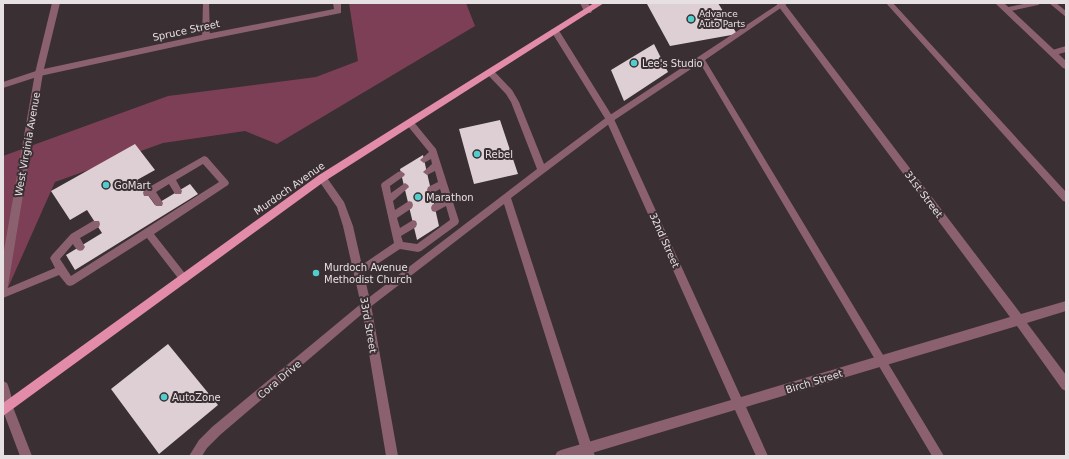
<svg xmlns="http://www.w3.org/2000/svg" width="1069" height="459" viewBox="0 0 1069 459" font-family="'DejaVu Sans',sans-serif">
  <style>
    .green { fill: #7d3f56 }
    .building { fill: #ddcfd3 }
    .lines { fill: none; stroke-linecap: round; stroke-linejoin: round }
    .service { fill: #8b616f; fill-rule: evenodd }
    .minor { fill: #8b616f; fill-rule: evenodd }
    .tertiary { fill: #8b616f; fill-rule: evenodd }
    .primary { fill: #e28caa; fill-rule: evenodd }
    .poi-dot { fill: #52cdce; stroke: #3a2f32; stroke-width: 1.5 }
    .labels { text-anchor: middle; stroke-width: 4; stroke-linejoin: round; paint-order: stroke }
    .far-poi-label { font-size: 9px; fill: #e7e0e2; stroke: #3a2f32; text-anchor: start }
    .street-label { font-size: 10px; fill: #e7e0e2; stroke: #3a2f32 }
    .poi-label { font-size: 10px; fill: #e7e0e2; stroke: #3a2f32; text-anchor: start }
  </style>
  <rect width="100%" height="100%" fill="#3a2f32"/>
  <path class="green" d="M349,3h117l9,23 -198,118 -32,-13 -82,12 -108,39 -52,117v-143l165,-60 148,-19 42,-16z"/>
  <path class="building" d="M653,3h65l19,31 -67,12 -23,-42z
    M654,44l14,28 -44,29 -13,-31z
    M500,120l18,54 -44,10 -15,-55z
    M135,144l20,26 -18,10 18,25 35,-21 8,10 -123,76 -9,-15 36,-22 -15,-23 -17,10 -19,-29z
    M423,155l16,71 -22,14 -17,-71z
    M168,344l50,61 -59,49 -48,-65z"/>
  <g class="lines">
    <path class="service" d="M203,3h6l1,34 -4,2 -4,-2z
      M780,3h8l-83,57 239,396h-12l-232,-393 -87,58 -102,77 84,258h-12l-79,-252 -135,104 -149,127 -13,13 -5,8h-13l10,-16 13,-13 151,-125 174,-133 -26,-67 -5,-8 -19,-20v-4h6l19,20 7,12 25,62 63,-47z
      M886,3h7l173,189v10l-3,-1z
      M1028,3h13l-3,2 -32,7 -3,-2 1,-2z
      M1049,3h7l10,8v6z
      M1066,46v6l-14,4 -4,-3 1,-2z
      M410,120l3,1 23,28 23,72 -1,3 -37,27 -3,1 -18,-3 -41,27 -3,-1 -2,-3 2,-3 38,-26 -13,-58 1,-2 16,-11 3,-1 4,3 -1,2 -14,10 1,7 14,-10 3,2 1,2 -16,14 2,9 14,-9 3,1 1,3 -1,3 -15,10 3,10 13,-8 3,1 1,3 -1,3 -15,9 2,6 14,2 33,-24 -4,-14 -11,6 -3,-1 -1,-3 1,-3 11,-7 -3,-9 -9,5 -3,-1 -1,-3 1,-3 10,-5 -3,-11 -8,4 -4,-3 9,-8 -1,-5 -7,4 -4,-3 9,-8 -22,-27 -1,-2z
      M204,156l3,1 21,24 1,2 -1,2 -74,49 33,42 2,3 -2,3 -3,1 -3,-1 -34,-44 -74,47 -3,1 -3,-1 -8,-10 -56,23v-8l52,-22 -5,-10 2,-3 19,-21 22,-13h6l1,3 -1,3 -19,11 5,9 -2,3c-5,2 -7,-1 -10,-6l-13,15 11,17 148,-94 -16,-18 -27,16 6,11 -1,3h-6l-6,-10 -13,8 7,11 -1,3h-6l-7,-10h-5l-1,-3 1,-3z"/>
    <path class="minor" d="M333,3h8v10l-135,27 -166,36 -37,12v-6l36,-12 167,-36 128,-25z
      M580,3h8l4,8 -1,2h-6z
      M776,3h8l237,311 45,-13v10l-39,12 39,52v16l-4,-2 -45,-63 -271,81 22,49h-12l-21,-46 -153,46h-27l2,-4 4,-2 170,-50 -125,-280 -55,-89 1,-2h6l56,90 127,278 269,-80z
      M995,3h9l62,58v8l-3,-1z
      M322,174l3,1 19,27 9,24 18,79 27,151h-12l-25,-151 -18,-79 -6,-19 -20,-29 2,-3z
      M7,400l4,2 21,54h-12l-17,-45v-9z"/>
    <path class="tertiary" d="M52,3h8l-17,70 -35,213 -1,3 -4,2v-35l32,-183z
      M3,381l4,2c3,7 7,20 4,27l-4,2 -4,-2z"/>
    <path class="primary" d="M594,3h10l-279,178 -322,235v-13l316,-228z"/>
  </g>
  <g class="poi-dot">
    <circle cx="691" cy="19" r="4"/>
    <circle cx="634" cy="63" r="4"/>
    <circle cx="477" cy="154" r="4"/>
    <circle cx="106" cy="185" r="4"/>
    <circle cx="418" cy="197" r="4"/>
    <circle cx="316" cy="273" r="4"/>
    <circle cx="164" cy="397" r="4"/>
  </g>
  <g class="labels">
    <g class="far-poi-label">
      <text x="699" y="17">Advance<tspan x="699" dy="10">Auto Parts</tspan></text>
    </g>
    <g class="street-label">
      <text transform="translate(186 30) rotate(-12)" y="4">Spruce Street</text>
      <text transform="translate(27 144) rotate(-80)" y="4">West Virginia Avenue</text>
      <text transform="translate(289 188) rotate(-35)" y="4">Murdoch Avenue</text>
      <text transform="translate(924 194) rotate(53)" y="4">31st Street</text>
      <text transform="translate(665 240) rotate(66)" y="4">32nd Street</text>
      <text transform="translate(369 325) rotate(80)" y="4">33rd Street</text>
      <text transform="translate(279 379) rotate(-40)" y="4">Cora Drive</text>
      <text transform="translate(814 381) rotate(-17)" y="4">Birch Street</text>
    </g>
    <g class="poi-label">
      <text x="642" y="67">Lee's Studio</text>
      <text x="485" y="158">Rebel</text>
      <text x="114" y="189">GoMart</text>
      <text x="426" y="201">Marathon</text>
      <text x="324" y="271">Murdoch Avenue<tspan x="324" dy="12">Methodist Church</tspan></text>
      <text x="172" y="401">AutoZone</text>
    </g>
  </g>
  <rect width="1069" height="459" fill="none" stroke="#e7e0e2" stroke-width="8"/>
</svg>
